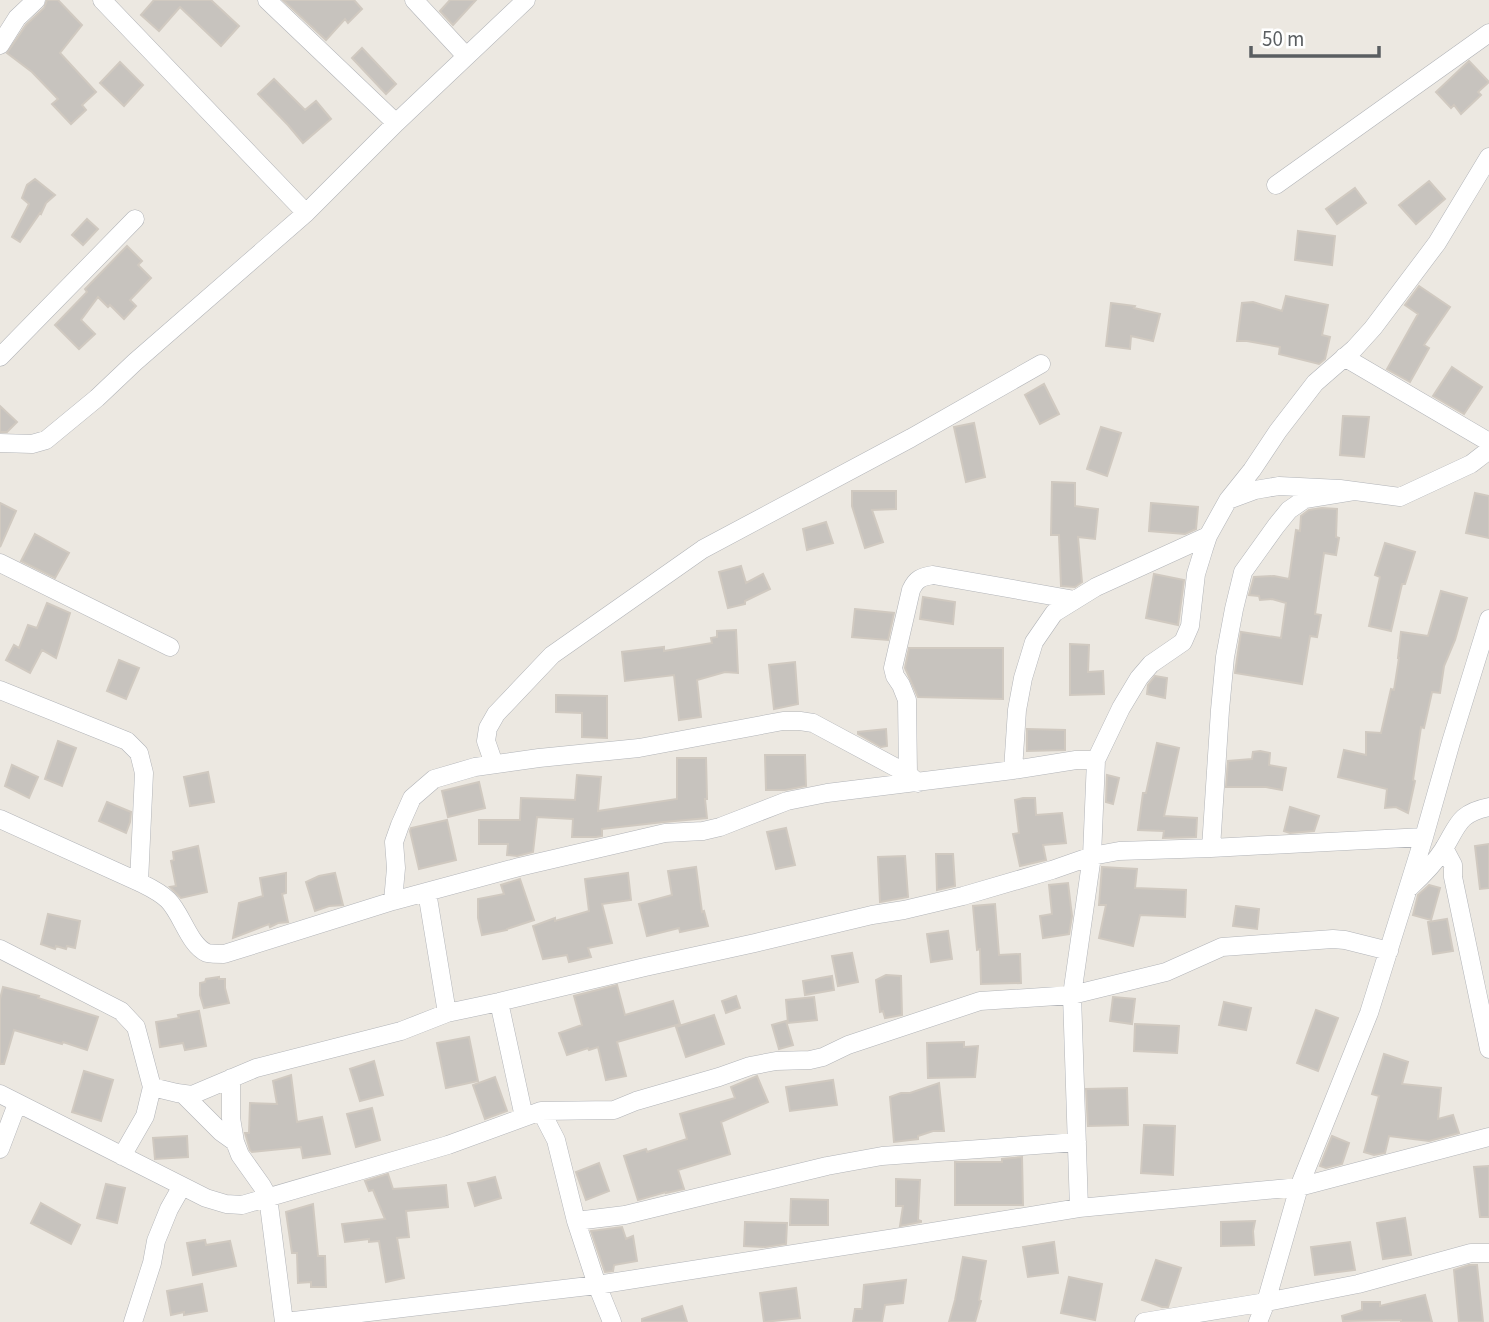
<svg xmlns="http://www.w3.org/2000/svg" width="1489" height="1322" viewBox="0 0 1489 1322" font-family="'Source Sans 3',sans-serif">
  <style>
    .building { fill: #c7c3be; stroke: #d0c9c0; stroke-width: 2 }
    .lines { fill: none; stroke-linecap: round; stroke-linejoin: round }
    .street-casing { stroke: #b2b4b8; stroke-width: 19 }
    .street { stroke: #fff; stroke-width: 18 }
  </style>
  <rect width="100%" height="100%" fill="#ece8e1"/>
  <path class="building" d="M47,0h11l24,25 -22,28 36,39 -14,13 4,5 -15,14 -19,-20 6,-5 -26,-27 -25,-19 19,-28 18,-17z
    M154,0h57l28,26 -18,20 -41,-39 -21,24 -18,-16z
    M283,0h71l8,9 -14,14 -3,-4 -19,21z
    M450,0h26l-23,25 -13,-14z
    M362,48l34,36 -10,10 -34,-36z
    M1469,61l20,21 -11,10 3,3 -20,19 -7,-9 -3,3 -15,-16z
    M120,62l23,23 -19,21 -24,-23z
    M274,79l31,31 11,-9 15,18 -28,24 -15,-18 -30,-31z
    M35,179l20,16 -9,8 -5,11 -1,-1 -20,29 -8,-5 17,-33 -7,-6 5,-13z
    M1429,181l16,18 -29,25 -17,-19z
    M1355,188l11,15 -29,21 -11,-15z
    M87,219l11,10 -15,16 -11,-10z
    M1298,231l37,5 -3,29 -37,-5z
    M127,246l15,15 -4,4 13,13 -21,22 6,6 -12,13 -14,-14 -2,2 -10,-10 -17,23 14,14 -16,15 -24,-24 32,-33 -2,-3z
    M1419,286l31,21 -26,38 5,3 -19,34 -23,-13 31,-55 -13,-9z
    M1286,296l42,9 -6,30 8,2 -5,22 -6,5 -40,-10 1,-7 -33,-6h-10l5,-38 11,-1 29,9z
    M1111,303l24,3 -1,2 26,6 -7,27 -22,-5 -1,13 -24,-3z
    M1452,367l30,20 -18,27 -31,-18z
    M1044,384l15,30 -19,10 -15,-29z
    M0,406l17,16 -10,10h-7z
    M1343,416l26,1 -5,40 -24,-2z
    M974,423l11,54 -19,5 -12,-55z
    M1101,427l20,6 -14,43 -20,-7z
    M1052,482l23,1v23l23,3 -3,30 -17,-2 4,45 -7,5 -14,-1 -2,-51h-8z
    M852,491h44v18l-24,1 11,32 -18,6 -13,-42z
    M1475,493l14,3v42l-23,-5z
    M0,503l16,8 -16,36z
    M1151,503l47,4 -2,22 -11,5 -36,-3z
    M1322,508l15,1 -1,28 3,1 -3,17 -12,-2 -9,61 6,1 -4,22 -7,-1 -8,48 -67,-11 6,-41 40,6 5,-35 -14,-4 -12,1 -1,-4 -10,-1 5,-18 20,-1 15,3 7,-49 4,1 1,-15 8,-6z
    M826,522l7,21 -26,7 -4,-21z
    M35,534l34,19 -14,25 -34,-17z
    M1385,543l30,9 -10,32h-3l-11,47 -22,-5 11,-49 -5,-2z
    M741,566l5,17 17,-9 7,15 -25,12v3l-17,4 -9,-36z
    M1154,574l30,6 -6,45 -32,-7z
    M1441,591l26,7 -12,42 -11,26 -4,27 -8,-1 -8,36 -3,-1 -8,53 2,1 -7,32 -12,-6 -11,1 2,-19 -49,-12 6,-27 22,5v-23l15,1 10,-44 3,1 5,-32h-1l3,-26 27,4z
    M923,597l32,5 -2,22 -33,-5z
    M47,603l23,10 -14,45 -14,-8 -12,23 -24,-13 8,-15 5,3 9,-23 9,3z
    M855,609l39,4 -6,27 -36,-3z
    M736,630l2,43 -13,-1 -28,8 4,37 -22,3 -5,-45 -49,6 -3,-29 42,-5v4l48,-8 -1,-5 6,-1v-6z
    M1070,644l19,1 -1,27 15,-1 1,23 -34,1z
    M909,648h94v51l-85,-2 -13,-29z
    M119,660l20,8 -13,31 -19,-8z
    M795,662l3,42 -24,5 -5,-44z
    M1155,676l12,2 -2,20 -18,-4 1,-9z
    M556,695l51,1v42l-25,-1v-24l-26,-1z
    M886,729l1,17 -6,1 -23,-13v-2z
    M1027,729l38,1v20l-38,1z
    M58,741l18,7 -14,38 -17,-7z
    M1157,743l22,5 -15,68 33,2 -1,19 -33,1 1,-7 -26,-1 5,-37h3z
    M1260,751l10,2 -1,12 17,3 -4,22 -16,-3h-40l2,-26 24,-2 1,-7z
    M765,755h40l1,31 -21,4h-19z
    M677,758h29l1,41h-2l2,19 -43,4 -62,7v7l-6,1h-24l1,-18 -36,-2 -4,35 -16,4 -10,-1 1,-11h-29v-24h41l1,-22 54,2 2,-25 24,2 -3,34 79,-12z
    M12,765l26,12 -9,21 -24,-12z
    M208,772l6,30 -24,4 -6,-29z
    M1107,775l12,3 -6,26 -7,-2z
    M479,782l6,26 -37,9 -6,-26z
    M1023,798h12l1,17 26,-2 4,30 -23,2 3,15 -26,6 -7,-32 6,-1 -4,-33z
    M107,802l24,10 -1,10 -4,11 -27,-12z
    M1290,807l29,9 -5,15 -24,2 -6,-2z
    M447,820l9,40 -37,9 -9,-38 1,-3z
    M786,828l9,37 -19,4 -9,-37z
    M1489,844v44l-9,1 -5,-43z
    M198,846l9,46 -26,6 -11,-11 6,-1 -5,-25 3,-1 -1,-8z
    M936,854h17l2,32 -18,4z
    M905,856l3,41 -28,5 -2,-45z
    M696,867l6,45 2,-1 4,15 -28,6 -1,-4 -32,8 -8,-32 33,-9 -4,-24z
    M1102,867l35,2 -2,19 51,2 -1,27 -45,-2 -7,31 -34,-8 7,-33h-7z
    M286,873v20l-4,1 6,28 -10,1 -8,4 -1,-3 -36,14 6,-35 24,-7 -3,-18z
    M335,873l8,32 -14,1 -14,5 -9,-29 13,-6z
    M628,873l3,27 -29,4 10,39 -24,5 3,9 -22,5 -2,-7 -24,4 -10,-33 22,-8v3l34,-10 -4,-32z
    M520,879l14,41 -27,9v1l-25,5 -4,-17v-19l26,-5 -3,-9z
    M1068,883l4,33 -3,18 -26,4 -3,-22 12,-2 -3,-29z
    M1429,885l11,3 -9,32 -18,-5 5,-20z
    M995,904l4,51 21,-1 1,29 -40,1 -1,-35 -3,1 -4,-44z
    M1236,906l23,3 -2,20 -24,-3z
    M48,914l32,7 -5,27 -8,-2 -1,3 -10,-3 -1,3 -14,-5z
    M1447,919l6,32 -20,3 -5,-32z
    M948,931l4,28 -21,3 -4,-28z
    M852,953l6,29 -20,4 -6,-30z
    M886,975l15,1 1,39 -17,3 -2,-7 -3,1 -4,-32z
    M832,976l2,14 -29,5 -2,-14z
    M219,977v2h6v9l4,15 -25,5 -4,-13v-12l5,-1 1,-3z
    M617,985l8,30 48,-14 7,23 -63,18 9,34 -20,4 -8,-33 -9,3 -1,-2 -21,7 -8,-22 23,-8 -8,-29z
    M3,987l36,9 -1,2 60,19 -11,33 -24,-8 -1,2 -48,-14 -10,34h-4v-65z
    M736,996l4,12 -14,5 -4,-12z
    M814,997l3,23 -29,3 -2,-23z
    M1113,997l22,2 -3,25 -22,-3z
    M1224,1002l27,6 -5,22 -27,-5z
    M1316,1010l22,8 -20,53 -21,-8z
    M199,1011l7,35 -21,4 -2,-7 -23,4 -4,-25 23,-4 -1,-3z
    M714,1015l10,29 -38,13 -10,-30z
    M786,1021l7,24 -14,4 -7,-24z
    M1135,1024l44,2 -2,27 -43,-2z
    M469,1037l9,44 -32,7 -9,-45z
    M964,1042v5l14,-1 -3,31 -47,1 -1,-35z
    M1384,1054l24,8 -6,22 39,4 -3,31 15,-4 6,18 -30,8 -40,-5 -4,17 -11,2 -10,-3 15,-56 -7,-2z
    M374,1061l9,34 -23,6 -10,-32z
    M84,1071l29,9 -12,41 -29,-9z
    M291,1075l6,47 25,-5 8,37 -27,4 -2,-11 -49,5 -2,-2 -5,-17h4l1,-30 27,1 -4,-23z
    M757,1076l11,26 -47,20 9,32 -52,16 6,19 -18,4v-1l-28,8 -14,-44 22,-7 1,3 40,-13 -7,-25 55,-16 -4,-11z
    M495,1077l12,34 -22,8 -12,-34z
    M833,1080l4,25 -47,6 -4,-24z
    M939,1083l5,48h-11l-15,5v3l-24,3 -4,-45 11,-4h9z
    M1127,1088l1,37 -40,1 -2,-37z
    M372,1108l8,32 -24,7 -9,-33z
    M1144,1125l31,1 -2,49 -32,-2z
    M187,1136l1,21 -33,2 -2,-21z
    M1332,1136l17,7 -7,21 -16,4 -6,-2z
    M1022,1157l1,48h-68v-43h47v-3z
    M599,1163l10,28 -23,9 -10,-28z
    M1489,1166v51h-9l-6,-50z
    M388,1174l5,15 53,-4 2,22 -42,4 3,26 -12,1 7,40 -18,4 -7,-41 -10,1v-3l-24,3 -3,-18 43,-5 -12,-29 -4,1 -4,-10z
    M495,1177l6,21 -26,8 -7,-23 8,-1z
    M896,1179l24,1 -2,40 3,1v1l-21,4 3,-20h-7z
    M106,1184l19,4 -8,35 -20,-5z
    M791,1199l37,1v25h-38z
    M41,1203l39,22 -9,19 -40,-21z
    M313,1204l5,52h7l1,31h-15v-5l-13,1 -1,-30h-5l-6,-41z
    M1405,1218l6,37 -28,4 -6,-36z
    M1255,1221l-2,10 1,14 -33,1v-24z
    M745,1222l42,1 -1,21 -21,3 -21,-1z
    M622,1227l4,12 7,-3 4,25 -23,4 -1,6 -8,1 -14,-41z
    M205,1240l1,5 24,-4 6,25 -43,9 -6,-32z
    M1054,1242l4,31 -30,4 -5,-30z
    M1350,1242l5,28 -40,5 -4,-28z
    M963,1257l23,4 -7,39 2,1 -6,21h-26l6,-22z
    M1156,1260l25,8 -13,39h-6l-20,-7z
    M1469,1265h8l6,57h-24l-5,-52z
    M1069,1277l33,7 -7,36 -34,-7z
    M906,1280l-3,23 -18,2 -3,17h-29l2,-13h7l2,-24z
    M202,1284l5,27 -23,4v-3l-13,3 -4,-24z
    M796,1288l4,30 -36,4 -4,-29z
    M1425,1295l7,27h-31v-2l-58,1 -1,-5 20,-6v-8h18v4z
    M682,1306l5,16h-45v-3z"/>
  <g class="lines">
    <g class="street-casing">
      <path id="street" d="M102,0l204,213
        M267,0l129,123
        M414,0l52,56
        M0,45l17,-27 19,-18
        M1276,185l213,-152
        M0,357l135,-138
        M1344,357l145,85
        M0,443l32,1 14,-4 51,-42 38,-36 171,-149 90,-90 130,-123
        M1228,500l27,-10 24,-4 61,3 60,8 71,-33 18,-14
        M0,563l170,84
        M0,690l127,51 12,12 5,20 -5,109c10,5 21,10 29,18 14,14 21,45 39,53 5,1 13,1 17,1l169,-53 126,-34 146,-34 38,-2 17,-4 67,-26 40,-8 186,-23 63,-10h20
        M494,764l-8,-23 2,-13 8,-14 56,-59 151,-106 208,-111 130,-74
        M1013,770l4,-60 6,-32 11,-36 20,-29 42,-26 112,-51
        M908,774l-1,-74 -6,-15 -6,-9 -2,-8 18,-78c5,-11 10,-13 22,-15l142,25
        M0,819l139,63
        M1211,848l9,-138 5,-53 9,-48 9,-37 33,-46 13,-16 16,-11 49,-8
        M1444,848l9,17v12l36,172
        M1410,887c12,-11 24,-23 33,-37 15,-24 15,-37 46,-43
        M427,892l20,121
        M393,901l3,-33 -2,-26 6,-17 12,-27 22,-19 41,-12 64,-9 100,-10 144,-27h17l13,2 95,51 10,9
        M0,949l121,62 15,16 16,60 -7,29 -23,40
        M499,1002l25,115
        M231,1078v40l4,24 5,13 22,31 6,11 16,125
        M152,1087l25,6 15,2 64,-27 145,-37 46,-18 52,-11 146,-35 110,-24 117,-28 32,-5 59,-14 89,-26 40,-14 27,-5 92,-3 213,-11
        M0,1094l206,104 20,6 16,1 206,-60 93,-34 73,-1 22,-9 83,-24 31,-11 26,-5 34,-1 13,-3 25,-12 132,-44 92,-6 94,-23 56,-25 111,-8 12,1 44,11
        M183,1094l38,38 14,10
        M541,1111l15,29 20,81 21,64 15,37
        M0,1149l17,-45
        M1079,1208l-7,-213 20,-139 4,-96 25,-52 18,-30 12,-14 32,-22 7,-16 6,-52 8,-26 4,-12 20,-36 24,-30 26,-39 37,-48 39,-34 19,-21 64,-85 52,-86
        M576,1221l49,-6 202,-49 55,-10 195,-14
        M133,1322l19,-59 4,-22 13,-32 13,-23
        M285,1322l312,-37 317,-50 165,-27 220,-21 190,-50
        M1144,1322l122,-20 92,-18 113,-31h18
        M1258,1322l8,-20 33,-115 70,-174 55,-176 27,-95 38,-123"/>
    </g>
    <use href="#street" class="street"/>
  </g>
  <path d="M1251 46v10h128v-10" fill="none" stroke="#5a5e61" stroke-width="3.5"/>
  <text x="1262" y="46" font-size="21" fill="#5a5e61" stroke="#ffffff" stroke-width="5" paint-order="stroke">50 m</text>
</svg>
